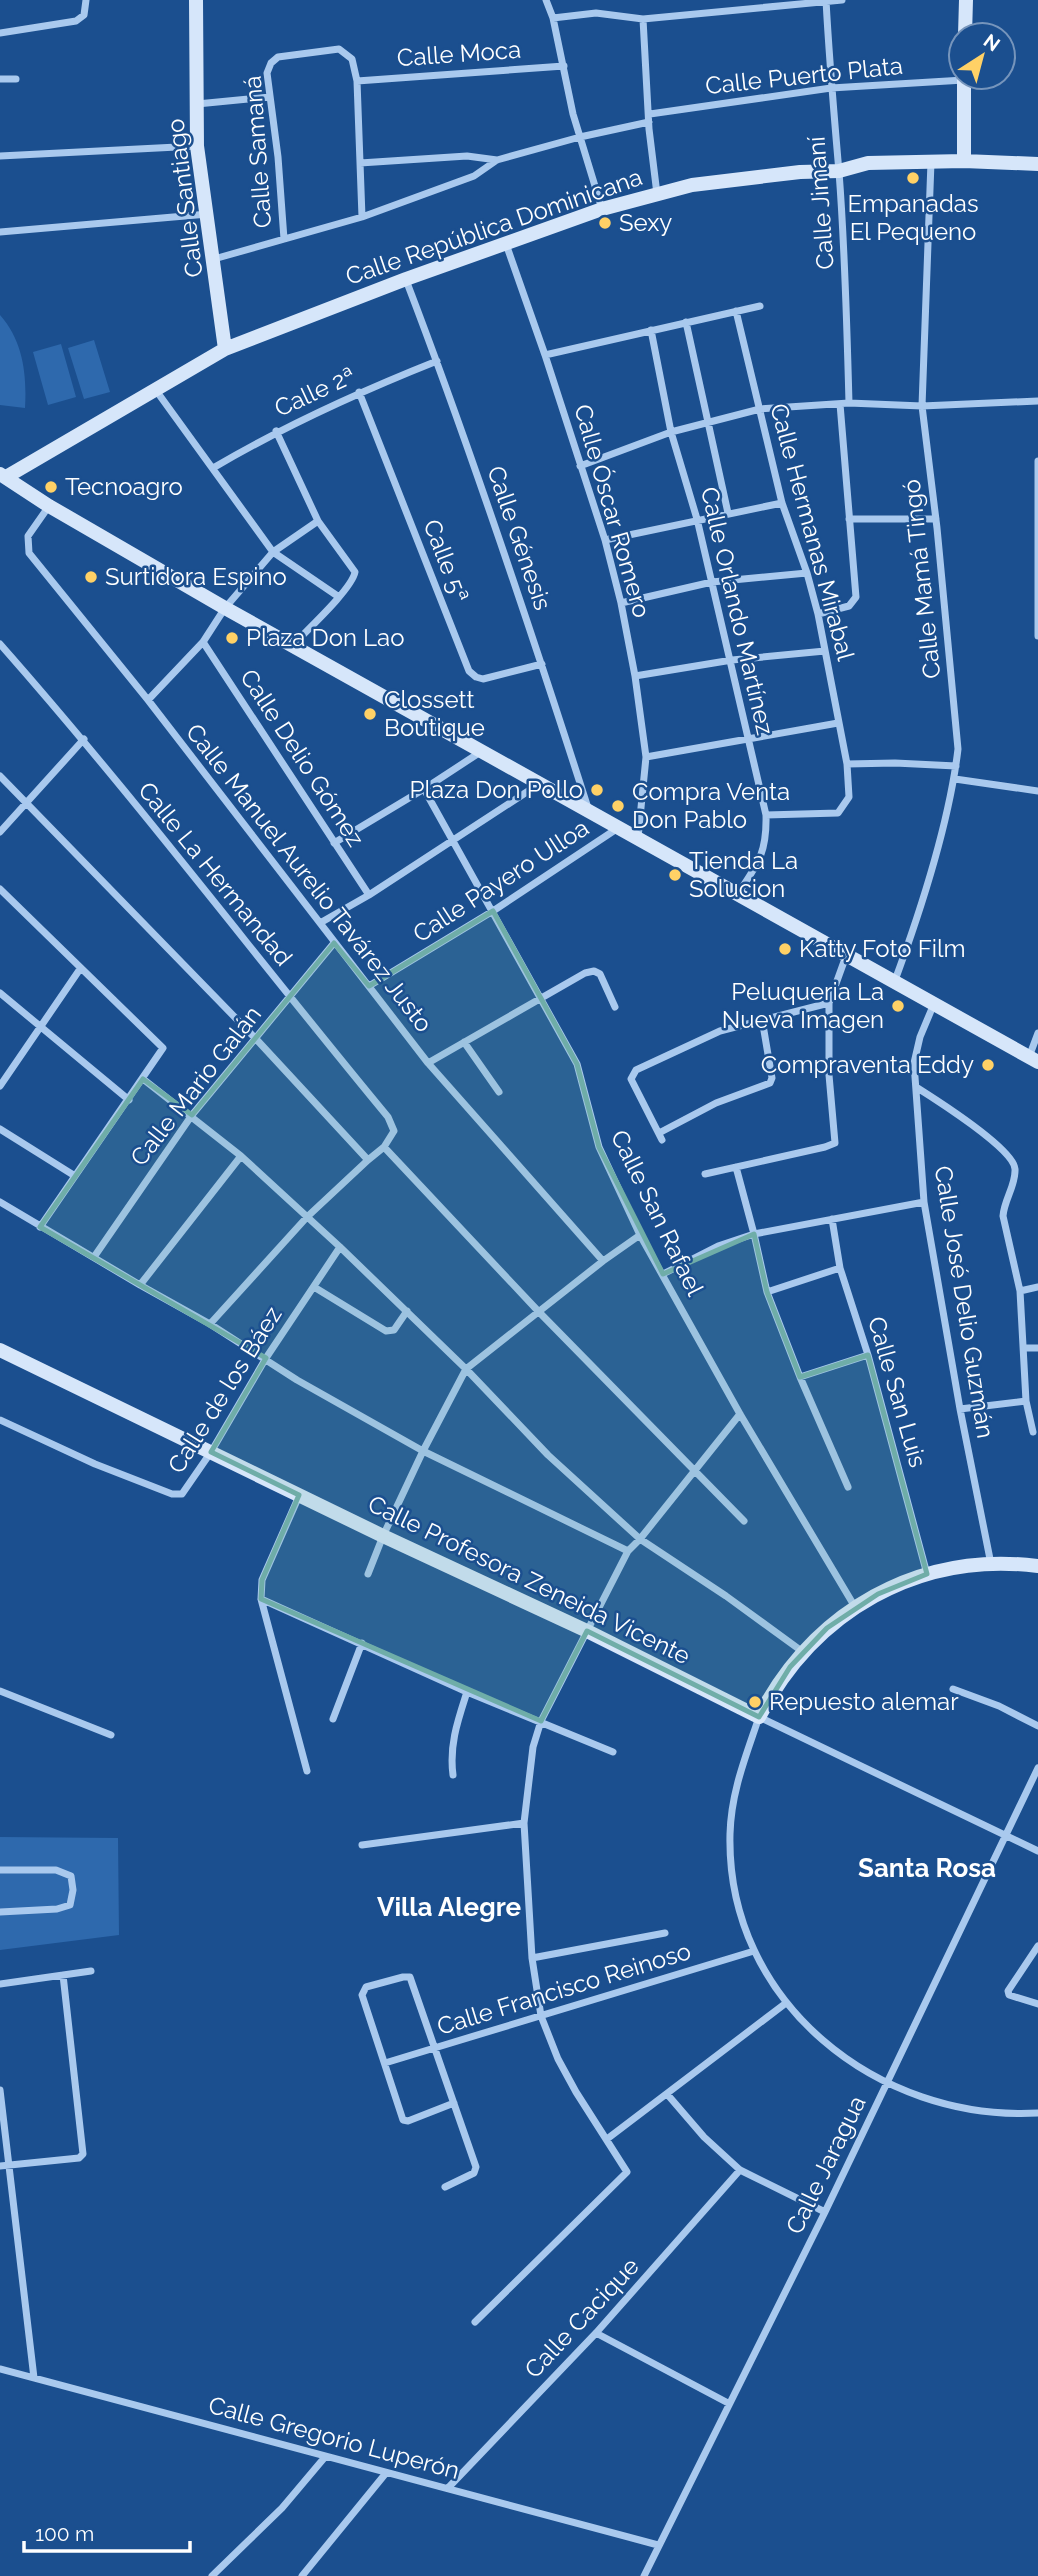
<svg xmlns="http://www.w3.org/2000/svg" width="1038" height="2576" viewBox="0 0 1038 2576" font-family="Raleway,sans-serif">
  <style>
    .green { fill: #2e69ad }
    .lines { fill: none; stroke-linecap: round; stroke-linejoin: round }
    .street { stroke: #a9c9ee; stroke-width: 7 }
    .secondary { stroke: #d6e6fa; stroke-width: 14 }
    .marked { fill: #6fada8; fill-opacity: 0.2; stroke: #6fada8; stroke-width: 5; stroke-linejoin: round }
    .poi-dot { fill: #ffd166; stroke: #1b4f8f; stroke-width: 2.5 }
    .labels { text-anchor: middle; stroke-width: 5; stroke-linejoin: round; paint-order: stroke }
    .street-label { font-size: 24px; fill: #fff; stroke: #1b4f8f }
    .poi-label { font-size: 24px; fill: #fff; stroke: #1b4f8f; text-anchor: start }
    .neighbourhood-label { font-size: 26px; font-weight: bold; fill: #fff; stroke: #1b4f8f }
  </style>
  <rect width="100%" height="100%" fill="#1b4f8f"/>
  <path class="green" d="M0,315c23,26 27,59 25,93l-25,-3z
    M94,340l16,52 -26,7 -16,-51z
    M61,344l15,53 -28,8 -15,-53z
    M0,1837l118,1 1,97 -119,15z"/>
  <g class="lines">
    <path class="street" d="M546,0l7,18 20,96 29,95
      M826,0c3,58 8,114 13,172 6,77 8,154 10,231
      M553,18l43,-5 47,6 199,-19
      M643,19l6,110 8,65
      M0,33l76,-12 8,-6 2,-15
      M0,79h16
      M357,81l207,-15
      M197,104l73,-7
      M650,114l181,-26 133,-8
      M0,156l197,-10
      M360,163l107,-7 30,4
      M0,232l208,-18
      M284,239l-6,-82 -11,-84 4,-10 7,-6 61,-8 13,10 5,22 5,136
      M506,244l39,111 60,185 16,63 14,73 11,81 -8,81
      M214,259l148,-42 112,-41 23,-16 83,-23 69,-15
      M406,280c67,175 126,353 183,531
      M736,311l46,192 25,70 11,41 29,150 2,33 -11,16 -72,2
      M686,322l42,191
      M651,330l20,102 26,87 69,296c1,38 -8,49 -29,80
      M545,355l215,-49
      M155,389l118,163 66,45
      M359,392l110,279 7,6 7,2 59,-15
      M276,431l42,90 37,51c-3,17 -48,58 -62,73
      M1038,461v175
      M580,466l91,-34 89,-23 89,-6 73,3 116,-5
      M213,468c73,-43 146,-76 224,-107
      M49,506l-21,30 1,17 119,147 280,363 175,198
      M849,519h87
      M605,540l177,-37
      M621,603l91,-21 95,-9
      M818,614l31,-8 7,-9 -16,-193
      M203,642l166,253
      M0,644c135,153 258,316 388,473l6,14 -10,16 -16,13 -61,57 -97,107
      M635,676l97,-16 93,-9
      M148,700l55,-58 22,-34 48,-56 45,-31
      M646,757l192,-34
      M847,764l48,-1 61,3
      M0,776l256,263 112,121
      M955,779l83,12
      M424,789l153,275 22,83 41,88 100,179 115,193
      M0,832l84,-93
      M334,843l90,-54 58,-38
      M0,889l163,159 -123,179
      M320,923l49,-28 170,-111
      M894,983c27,-73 55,-158 64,-234l-21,-221 -15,-122 9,-244
      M369,986l124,-75 125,-83
      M0,993l129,107
      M933,1006l-13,31 -6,26 10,139 36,207 31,155
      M464,1042l35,50
      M1029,1057l9,-24
      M428,1063l157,-90 9,-2 6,3 15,33
      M143,1079l98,77 99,91 126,122 82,86 92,84 86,57 77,56
      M0,1086l80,-117
      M916,1087c19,12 98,62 99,82 1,16 -11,31 -12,47l17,75 6,110 7,31
      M0,1129l75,47
      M659,1133l57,-30 54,-20 2,-5 -10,-59
      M662,1140l-31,-61 5,-9 84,-39 109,-28
      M384,1147l155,165 205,209
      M736,1167l18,67 13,58 33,85 48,110
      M705,1174l120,-27 10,-4 -6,-68v-72l17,-47
      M0,1202l140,83 70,39 87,56 126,71 205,100
      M832,1219l8,49 28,87 59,219
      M94,1257l98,-142 142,-172
      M663,1274l55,-28 36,-12 170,-32
      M140,1285l101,-129
      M314,1287l72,44 8,-1 13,-19
      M1020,1291l18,-4
      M767,1292l73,-24
      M1024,1348h14
      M800,1377l68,-22
      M960,1409l66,-8
      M0,1420l95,44 77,30h10l29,-42 55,-94 74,-111
      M299,1496l-37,84 -1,19 46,172
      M368,1574l15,-38 40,-85 43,-82 137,-108 37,-26
      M261,1599l206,93 146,60
      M953,1689l46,17 39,20
      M0,1691l111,44
      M333,1719l29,-76
      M453,1775c-4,-30 5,-55 14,-83
      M362,1845l162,-22
      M1038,1851l-279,-134c-13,39 -28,75 -29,117 -4,168 148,288 308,279
      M0,1870h56l15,6 2,14 -3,15 -13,4 -57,3
      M1038,1946l-30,45 1,4 29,9
      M532,1958l133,-25
      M0,1984l91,-13
      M385,2063l369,-112
      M0,2090l34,288
      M667,2094l37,43 36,33 85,42
      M607,2139l179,-136
      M0,2166l79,-8 4,-4 -20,-179
      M445,2187l29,-14 2,-6 -64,-184 -2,-6h-7l-37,10 -4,8 41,125 5,1 46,-18
      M475,2322l152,-150 -51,-80 -18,-33 -17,-43 -9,-58 -8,-135 9,-76 8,-26 87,-170 12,-12 100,-125
      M596,2333l132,70
      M0,2369l658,176
      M448,2488l148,-155 144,-163
      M212,2576l70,-68 43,-51
      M302,2576l84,-103
      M644,2576l181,-364 213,-444"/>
    <path class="secondary" d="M196,0l1,146 28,203
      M965,35l1,-35
      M964,77v84
      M0,474l49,32 176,102 813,454
      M6,477l219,-128 181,-70 196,-70 90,-24 108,-13 39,-1 29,-8 96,-2 74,3
      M0,1350l383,186 204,95 172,86c55,-106 159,-166 279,-151"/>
  </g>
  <path class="marked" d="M493,911l84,153 22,83 64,127 91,-40 13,58 33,85 68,-22 59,219 -49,20 -51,34 -37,39 -31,50 -172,-86 -46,90 -280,-122 1,-19 37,-85 -88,-43 55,-94 -226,-131 103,-148 49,36 142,-172 35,43z"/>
  <g class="poi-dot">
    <circle cx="913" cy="178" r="7"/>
    <circle cx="605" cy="223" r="7"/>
    <circle cx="51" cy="487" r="7"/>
    <circle cx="91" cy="577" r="7"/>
    <circle cx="232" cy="638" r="7"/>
    <circle cx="370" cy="714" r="7"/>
    <circle cx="597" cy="790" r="7"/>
    <circle cx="618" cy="806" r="7"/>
    <circle cx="675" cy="875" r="7"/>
    <circle cx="785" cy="949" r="7"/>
    <circle cx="898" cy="1006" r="7"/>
    <circle cx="988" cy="1065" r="7"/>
    <circle cx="755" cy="1702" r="7"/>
  </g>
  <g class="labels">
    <g class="street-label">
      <text transform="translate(459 54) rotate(-4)" y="8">Calle Moca</text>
      <text transform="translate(804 76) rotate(-6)" y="8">Calle Puerto Plata</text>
      <text transform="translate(258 152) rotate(-94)" y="8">Calle Samaná</text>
      <text transform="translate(185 198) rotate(-97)" y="8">Calle Santiago</text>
      <text transform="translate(821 203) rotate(-94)" y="8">Calle Jimaní</text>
      <text transform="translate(494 227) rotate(-19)" y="8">Calle República Dominicana</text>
      <text transform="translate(315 392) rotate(-25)" y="8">Calle 2ª</text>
      <text transform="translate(612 511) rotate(74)" y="8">Calle Óscar Romero</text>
      <text transform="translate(812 532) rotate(75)" y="8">Calle Hermanas Mirabal</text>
      <text transform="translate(519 538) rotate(71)" y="8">Calle Génesis</text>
      <text transform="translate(446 561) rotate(69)" y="8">Calle 5ª</text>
      <text transform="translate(922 579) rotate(-96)" y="8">Calle Mamá Tingó</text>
      <text transform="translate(737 611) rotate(77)" y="8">Calle Orlando Martínez</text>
      <text transform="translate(302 758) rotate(57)" y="8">Calle Delio Gómez</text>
      <text transform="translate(215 874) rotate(51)" y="8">Calle La Hermandad</text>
      <text transform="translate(309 878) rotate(52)" y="8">Calle Manuel Aurelio Tavárez Justo</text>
      <text transform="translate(501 881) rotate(-33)" y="8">Calle Payero Ulloa</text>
      <text transform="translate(196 1086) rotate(-52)" y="8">Calle Mario Galán</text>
      <text transform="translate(657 1213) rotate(64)" y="8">Calle San Rafael</text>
      <text transform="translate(964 1302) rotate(81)" y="8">Calle José Delio Guzmán</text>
      <text transform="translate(225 1390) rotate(-58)" y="8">Calle de los Báez</text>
      <text transform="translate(897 1392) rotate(74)" y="8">Calle San Luis</text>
      <text transform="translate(529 1580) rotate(26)" y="8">Calle Profesora Zeneida Vicente</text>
      <text transform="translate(564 1989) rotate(-17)" y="8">Calle Francisco Reinoso</text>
      <text transform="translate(826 2165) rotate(-64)" y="8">Calle Jaragua</text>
      <text transform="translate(582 2318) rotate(-47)" y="8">Calle Cacique</text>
      <text transform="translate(334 2438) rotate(15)" y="8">Calle Gregorio Luperón</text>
    </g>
    <g class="poi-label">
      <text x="913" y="212" text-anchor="middle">Empanadas<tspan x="913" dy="28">El Pequeno</tspan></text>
      <text x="619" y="231">Sexy</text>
      <text x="65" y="495">Tecnoagro</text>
      <text x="105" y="585">Surtidora Espino</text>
      <text x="246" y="646">Plaza Don Lao</text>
      <text x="384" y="708">Clossett<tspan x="384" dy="28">Boutique</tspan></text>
      <text x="583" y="798" text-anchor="end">Plaza Don Pollo</text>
      <text x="632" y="800">Compra Venta<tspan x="632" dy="28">Don Pablo</tspan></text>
      <text x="689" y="869">Tienda La<tspan x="689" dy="28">Solucion</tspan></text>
      <text x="799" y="957">Katty Foto Film</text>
      <text x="884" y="1000" text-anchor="end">Peluqueria La<tspan x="884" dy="28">Nueva Imagen</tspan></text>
      <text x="974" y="1073" text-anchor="end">Compraventa Eddy</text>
      <text x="769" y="1710">Repuesto alemar</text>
    </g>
    <g class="neighbourhood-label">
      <text x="927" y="1877">Santa Rosa</text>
      <text x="449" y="1916">Villa Alegre</text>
    </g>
  </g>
  <g transform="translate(982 56) rotate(36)"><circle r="33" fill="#1b4f8f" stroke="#7695bc" stroke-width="2"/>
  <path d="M0-5L12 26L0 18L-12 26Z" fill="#ffd166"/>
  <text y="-10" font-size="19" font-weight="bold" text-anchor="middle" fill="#ffffff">N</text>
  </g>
  <path d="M24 2541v10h166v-10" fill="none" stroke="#ffffff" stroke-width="3.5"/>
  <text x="35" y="2541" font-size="21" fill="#ffffff" stroke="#1b4f8f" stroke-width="5" paint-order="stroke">100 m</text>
</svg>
